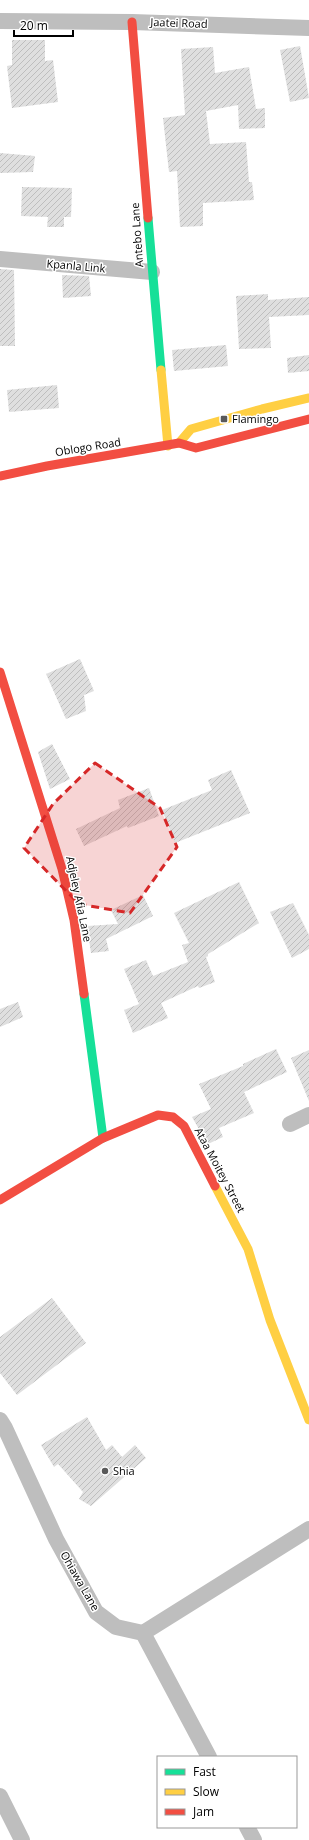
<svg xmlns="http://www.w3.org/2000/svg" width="309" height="1840" viewBox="0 0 309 1840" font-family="'Open Sans',sans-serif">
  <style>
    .building { fill: url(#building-hatch) }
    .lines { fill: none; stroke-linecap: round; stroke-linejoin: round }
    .street { stroke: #bebebe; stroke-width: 16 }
    .fast { stroke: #16e098; stroke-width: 9 }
    .slow { stroke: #ffcf43; stroke-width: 9 }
    .jam { stroke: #f24e42; stroke-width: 9 }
    .marked { fill: #d62828; fill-opacity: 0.2; stroke: #d62828; stroke-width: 3; stroke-dasharray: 8 5; stroke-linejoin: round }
    .poi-dot { fill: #595959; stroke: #fff; stroke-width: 1.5 }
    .labels { text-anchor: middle; stroke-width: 3; stroke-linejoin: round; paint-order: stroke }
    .street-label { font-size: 11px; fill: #000; stroke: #fff }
    .poi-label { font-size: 11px; fill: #000; stroke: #fff; text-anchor: start }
  </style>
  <defs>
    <pattern id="building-hatch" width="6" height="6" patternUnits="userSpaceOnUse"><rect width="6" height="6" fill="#dfdfdf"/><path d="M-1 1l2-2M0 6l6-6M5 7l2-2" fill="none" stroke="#bebebe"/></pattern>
  </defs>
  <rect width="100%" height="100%" fill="#fff"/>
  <path class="building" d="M12,40h33v21l8,-1 5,42 -46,6 -5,-42 5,-1z
    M300,46l9,52 -19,4 -10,-52z
    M213,47l2,26 34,-6 7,42 9,-1v20l-26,1 -1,-24 -32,6 4,33 36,-2 3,40h3l2,18 -51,3v23l-23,1 -3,-56 -8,1 -6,-54 22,-3 -4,-66z
    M0,153l35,3 -2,16 -33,1z
    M22,187l50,1 -1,29h-7v10h-17l1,-10 -27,-1z
    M0,269l14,1 1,76h-15z
    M62,275l27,1 2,20 -28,2z
    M268,294v6l41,-3v18l-40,2 2,31 -32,1 -3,-53z
    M226,345l2,21 -54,5 -2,-21z
    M309,355v16l-21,2 -1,-15z
    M57,385l2,23 -50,4 -2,-22z
    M80,659l14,32 -10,4 2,16 -20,8 -20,-45z
    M52,744l18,35 -20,10 -12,-37z
    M231,770l19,43 -75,30 -13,-33 50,-20 -4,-10z
    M149,788l10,28 -31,12 -1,-2 -43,20 -8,-17 44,-21 -2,-8z
    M239,882l20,41 -51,31v2l-2,1 9,25 -16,6 -1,-2 -37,17 7,15 -35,15 -9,-23 15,-6 -15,-35 22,-9 7,16 35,-14 -6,-17 7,-2 -15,-30z
    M143,895l10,21 -47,23 3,12 -18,2 -4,-27 31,-2 -7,-14z
    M293,903l16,32v14l-17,9 -22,-46z
    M18,1002l5,15 -23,10v-18z
    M276,1049l11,23 -43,20 10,21 -35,15 4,9 -15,7 -6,-14 -2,1 -8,-14 19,-8 -12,-25 44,-18v-2z
    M309,1050v51l-18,-43z
    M52,1298l34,45 -69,52 -17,-22v-36z
    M87,1417l19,33 6,-5 10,12 13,-12 11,13 -55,48 -12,-7 4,-7 -25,-28 -4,3 -13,-22z"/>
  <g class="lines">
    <path class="street" d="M0,21l132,1 177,6
      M0,259l152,13
      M290,1124l19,-9
      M0,1420l5,8 51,111 40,73 20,15 27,6 66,124
      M143,1633l166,-104
      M0,1796l22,44
      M247,1827l7,13"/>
    <path class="fast" d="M148,218l13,152
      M84,994l19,144"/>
    <path class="slow" d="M161,370l7,76
      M179,443l12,-14 71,-20 47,-11
      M215,1186l33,63 22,71 39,100"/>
    <path class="jam" d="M132,22l16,196
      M0,476l47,-10 132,-23 17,5 113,-29
      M0,672l62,197 12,51 10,74
      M0,1200l103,-62 55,-23 15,2 11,9 31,60"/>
  </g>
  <path class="marked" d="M95,763l65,45 17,39 -47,66 -51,-9 -55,-56 29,-44z"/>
  <g class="poi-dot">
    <rect x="220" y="415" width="8" height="8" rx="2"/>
    <circle cx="105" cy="1471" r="4"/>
  </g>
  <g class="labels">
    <g class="street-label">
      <text transform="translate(179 23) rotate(2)" y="4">Jaatei Road</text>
      <text transform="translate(137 235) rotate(-94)" y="4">Antebo Lane</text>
      <text transform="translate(76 266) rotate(5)" y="4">Kpanla Link</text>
      <text transform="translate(88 447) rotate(-9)" y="4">Oblogo Road</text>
      <text transform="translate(79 899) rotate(78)" y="4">Adjeley Afia Lane</text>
      <text transform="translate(220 1170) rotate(62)" y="4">Ataa Moitey Street</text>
      <text transform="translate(80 1581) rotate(60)" y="4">Ohiawa Lane</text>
    </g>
    <g class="poi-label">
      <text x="232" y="423">Flamingo</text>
      <text x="113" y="1475">Shia</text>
    </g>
  </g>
  <rect x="157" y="1756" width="140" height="72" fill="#ffffff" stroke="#999999"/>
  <rect x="165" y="1769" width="20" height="6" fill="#16e098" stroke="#999999"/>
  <text x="193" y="1776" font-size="12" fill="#000000">Fast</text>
  <rect x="165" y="1789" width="20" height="6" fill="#ffcf43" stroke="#999999"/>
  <text x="193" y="1796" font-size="12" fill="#000000">Slow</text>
  <rect x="165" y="1809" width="20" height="6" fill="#f24e42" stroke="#999999"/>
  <text x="193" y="1816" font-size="12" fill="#000000">Jam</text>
  <path d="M14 30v6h59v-6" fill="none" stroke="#000000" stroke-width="2"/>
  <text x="20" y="30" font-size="12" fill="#000000" stroke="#ffffff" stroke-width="3" paint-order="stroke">20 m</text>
</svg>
